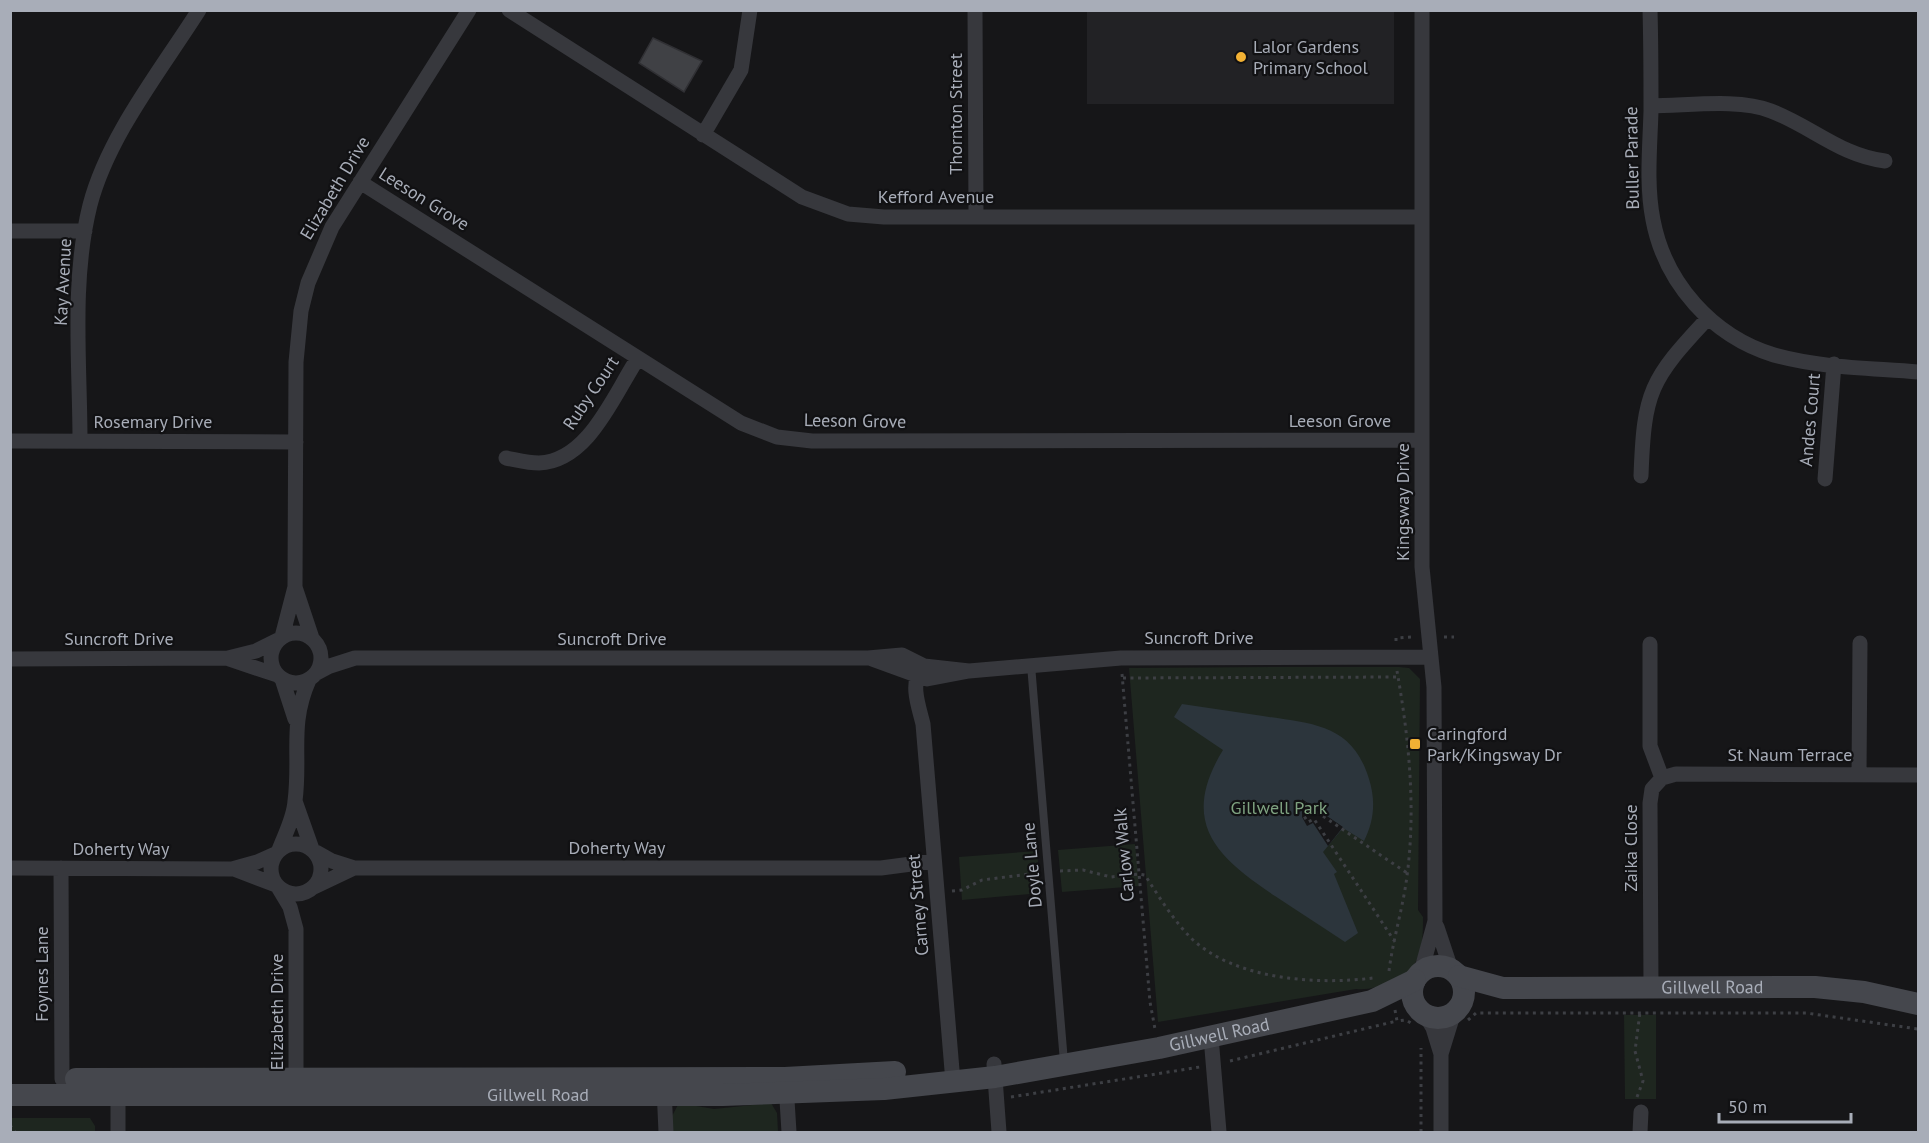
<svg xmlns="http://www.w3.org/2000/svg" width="1929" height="1143" viewBox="0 0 1929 1143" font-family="'PT Sans',sans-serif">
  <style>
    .built { fill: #222225 }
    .green { fill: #1e261f }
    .water { fill: #2c353c }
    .pier { fill: #161618 }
    .building { fill: #404145; stroke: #303034; stroke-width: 1.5 }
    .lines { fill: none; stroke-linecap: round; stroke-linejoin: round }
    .path { stroke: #3d3f44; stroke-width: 3; stroke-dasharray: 3 4.5; stroke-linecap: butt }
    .lane { stroke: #37383d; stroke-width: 8 }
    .street { stroke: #37383d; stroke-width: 15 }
    .secondary { stroke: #45474d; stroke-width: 22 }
    .poi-dot { fill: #f2b134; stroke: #111113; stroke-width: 2 }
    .labels { text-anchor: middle; stroke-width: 4.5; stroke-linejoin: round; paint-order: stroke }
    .poi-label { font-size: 18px; fill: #a8adb8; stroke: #111113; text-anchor: start }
    .street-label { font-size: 18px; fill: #a8adb8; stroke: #111113 }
    .park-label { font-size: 18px; fill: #7fa381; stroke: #111113 }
  </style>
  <rect width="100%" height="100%" fill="#161618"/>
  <path class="built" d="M1087,11h307v93h-307z"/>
  <path class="green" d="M1276,667h123l10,1 11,11 -2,231 5,7c0,31 -1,51 -32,65 -14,5 -21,8 -35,7l-198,33 -29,-354z
    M1135,844l4,42 -77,6 -4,-42z
    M1037,851l4,42 -79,7 -3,-43z
    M1624,1015h32v84h-31z
    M679,1103l35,6 57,-6 6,10 1,19h-106l-1,-14z
    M11,1118h79l5,8v6h-84z"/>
  <path class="water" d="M1182,704c27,4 54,8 81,12 48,8 89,7 106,63 7,22 5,42 -5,62l-21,-13 -20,24 14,20 -3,2 24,59 -13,9c-23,-15 -47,-31 -70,-46 -59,-39 -96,-74 -52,-146l-49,-33z"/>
  <path class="pier" d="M1302,799l41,28 -15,19 -15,-23 -6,3 -5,-9z"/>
  <path class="building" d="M653,38l49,23 -18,31 -45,-29z"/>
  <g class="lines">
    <path class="path" d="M1444,637h10
      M1396,641v-3l17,-1
      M1122,674l28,328 5,27
      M1123,678l275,-1
      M1060,871l23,-1 28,7 28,-3 6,1c14,22 29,46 47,64 44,41 125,46 181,39
      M952,891l10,-1 20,-10 56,-7
      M1395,942l-81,-123 -6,3 -4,-6 1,-12 102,69
      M1389,971c4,-32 14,-63 18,-95 9,-68 2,-137 -10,-205
      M1395,1010l2,11 9,-1 5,3
      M1468,1020l8,-7h330l112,16
      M1230,1061l167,-40
      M1011,1097l189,-30
      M1637,1097l6,-16 -8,-30 5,-39
      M10,1125l5,7
      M1421,1132v-84"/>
    <path class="lane" d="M1031,665l33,397"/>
    <path class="street" d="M509,10l293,187 46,17 36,3h537
      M975,10l1,207
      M1650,10c1,34 1,67 1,101 -1,35 -5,74 2,109 12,63 59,116 121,135 46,13 97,13 144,17
      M1651,106c36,0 87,-8 120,5 40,15 70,45 114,50
      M703,135l38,-65 9,-60
      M360,182l381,241 36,14 35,4 610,-1
      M10,231h75
      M10,441l286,1
      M80,441c0,-77 -9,-160 10,-236 18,-69 71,-135 109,-195
      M506,458c11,2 22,5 33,5 50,-2 75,-69 99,-105
      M1641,476c3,-85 9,-96 67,-158
      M1825,479l9,-115
      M295,587l17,51
      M271 658a25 25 0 1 1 50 0a25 25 0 1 1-50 0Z
      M282,637l13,-50 1,-225 5,-51 7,-28 24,-56 137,-217
      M1650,644v102l12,32 -10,11 -2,14 1,184
      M10,659l218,-1 28,-7 22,-11
      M229,659l48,16
      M872,659l55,20 42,-8 152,-13 309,-1
      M921,669c-11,16 -2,38 2,55l30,358
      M315,674l15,-8 25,-8h513l34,-3 22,11 45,5
      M282,679l13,40
      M1859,775l1,-132
      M1662,778l14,-4 242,1
      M295,801l17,48
      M271 869a25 25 0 1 1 50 0a25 25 0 1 1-50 0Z
      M279,850c6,-16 15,-32 16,-49 6,-46 -6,-76 14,-121
      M316,852l16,9 22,7h527l53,-7
      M10,868l222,1 25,-7 18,-8
      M61,868l1,211
      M234,869l42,16
      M278,887l12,20 6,22v158
      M314,887l40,-19
      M1437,927l14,42
      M1421,972l14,-51 -1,-234 -12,-120v-557
      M1424,1013l9,15 8,26
      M1211,1037l8,95
      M994,1064l5,68
      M786,1084l3,48
      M118,1088v44
      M664,1088l2,44
      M1441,1132v-78l13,-42
      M1640,1132l1,-20"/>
    <g class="secondary">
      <circle cx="1438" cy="992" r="26"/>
      <path id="s1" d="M1459,976l44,12 312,-1 49,5 54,12"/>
      <path d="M76,1079l709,-1 110,-6"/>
      <path id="s2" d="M10,1095h713l161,-6 111,-12 164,-29 213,-47 43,-21"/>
    </g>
  </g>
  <g class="poi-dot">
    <circle cx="1241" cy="57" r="6"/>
    <rect x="1409" y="738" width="12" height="12" rx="3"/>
  </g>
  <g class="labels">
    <g class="poi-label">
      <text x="1253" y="53">Lalor Gardens<tspan x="1253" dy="21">Primary School</tspan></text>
      <text x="1427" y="740">Caringford<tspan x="1427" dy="21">Park/Kingsway Dr</tspan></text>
    </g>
    <g class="street-label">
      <text transform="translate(956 114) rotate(-90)" y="6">Thornton Street</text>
      <text transform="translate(1632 158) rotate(-91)" y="6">Buller Parade</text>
      <text transform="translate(335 188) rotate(-59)" y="6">Elizabeth Drive</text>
      <text x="936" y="203">Kefford Avenue</text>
      <text transform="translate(424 199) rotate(32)" y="6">Leeson Grove</text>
      <text transform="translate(63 282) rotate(-87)" y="6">Kay Avenue</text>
      <text transform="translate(591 393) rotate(-56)" y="6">Ruby Court</text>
      <text transform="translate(1810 420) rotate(-85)" y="6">Andes Court</text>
      <text transform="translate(855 421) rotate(1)" y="6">Leeson Grove</text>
      <text x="1340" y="427">Leeson Grove</text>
      <text x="153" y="428">Rosemary Drive</text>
      <text transform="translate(1403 502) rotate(-90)" y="6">Kingsway Drive</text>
      <text x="1199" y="644">Suncroft Drive</text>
      <text x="119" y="645">Suncroft Drive</text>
      <text x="612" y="645">Suncroft Drive</text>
      <text x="1790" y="761">St Naum Terrace</text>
      <text x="617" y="854">Doherty Way</text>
      <text transform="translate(1631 848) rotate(-90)" y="6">Zaika Close</text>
      <text x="121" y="855">Doherty Way</text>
      <text transform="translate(1124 855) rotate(-95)" y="6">Carlow Walk</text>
      <text transform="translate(1032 865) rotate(-95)" y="6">Doyle Lane</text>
      <text transform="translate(918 905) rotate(-95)" y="6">Carney Street</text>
      <text transform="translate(42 974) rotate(-90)" y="6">Foynes Lane</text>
      <text dy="6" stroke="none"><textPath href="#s1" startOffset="255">Gillwell Road</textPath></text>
      <text transform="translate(277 1012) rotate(-90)" y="6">Elizabeth Drive</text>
      <text dy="6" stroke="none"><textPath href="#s2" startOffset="1214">Gillwell Road</textPath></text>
      <text dy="6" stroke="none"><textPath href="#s2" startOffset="528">Gillwell Road</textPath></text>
    </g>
    <g class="park-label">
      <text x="1279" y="814">Gillwell Park</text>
    </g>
  </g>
  <rect width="1929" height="1143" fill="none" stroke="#a8adb8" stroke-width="24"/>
  <path d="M1719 1113v9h132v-9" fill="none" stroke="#a8adb8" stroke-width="3"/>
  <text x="1728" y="1113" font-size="18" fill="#a8adb8" stroke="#111113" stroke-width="4.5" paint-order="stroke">50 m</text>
</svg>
